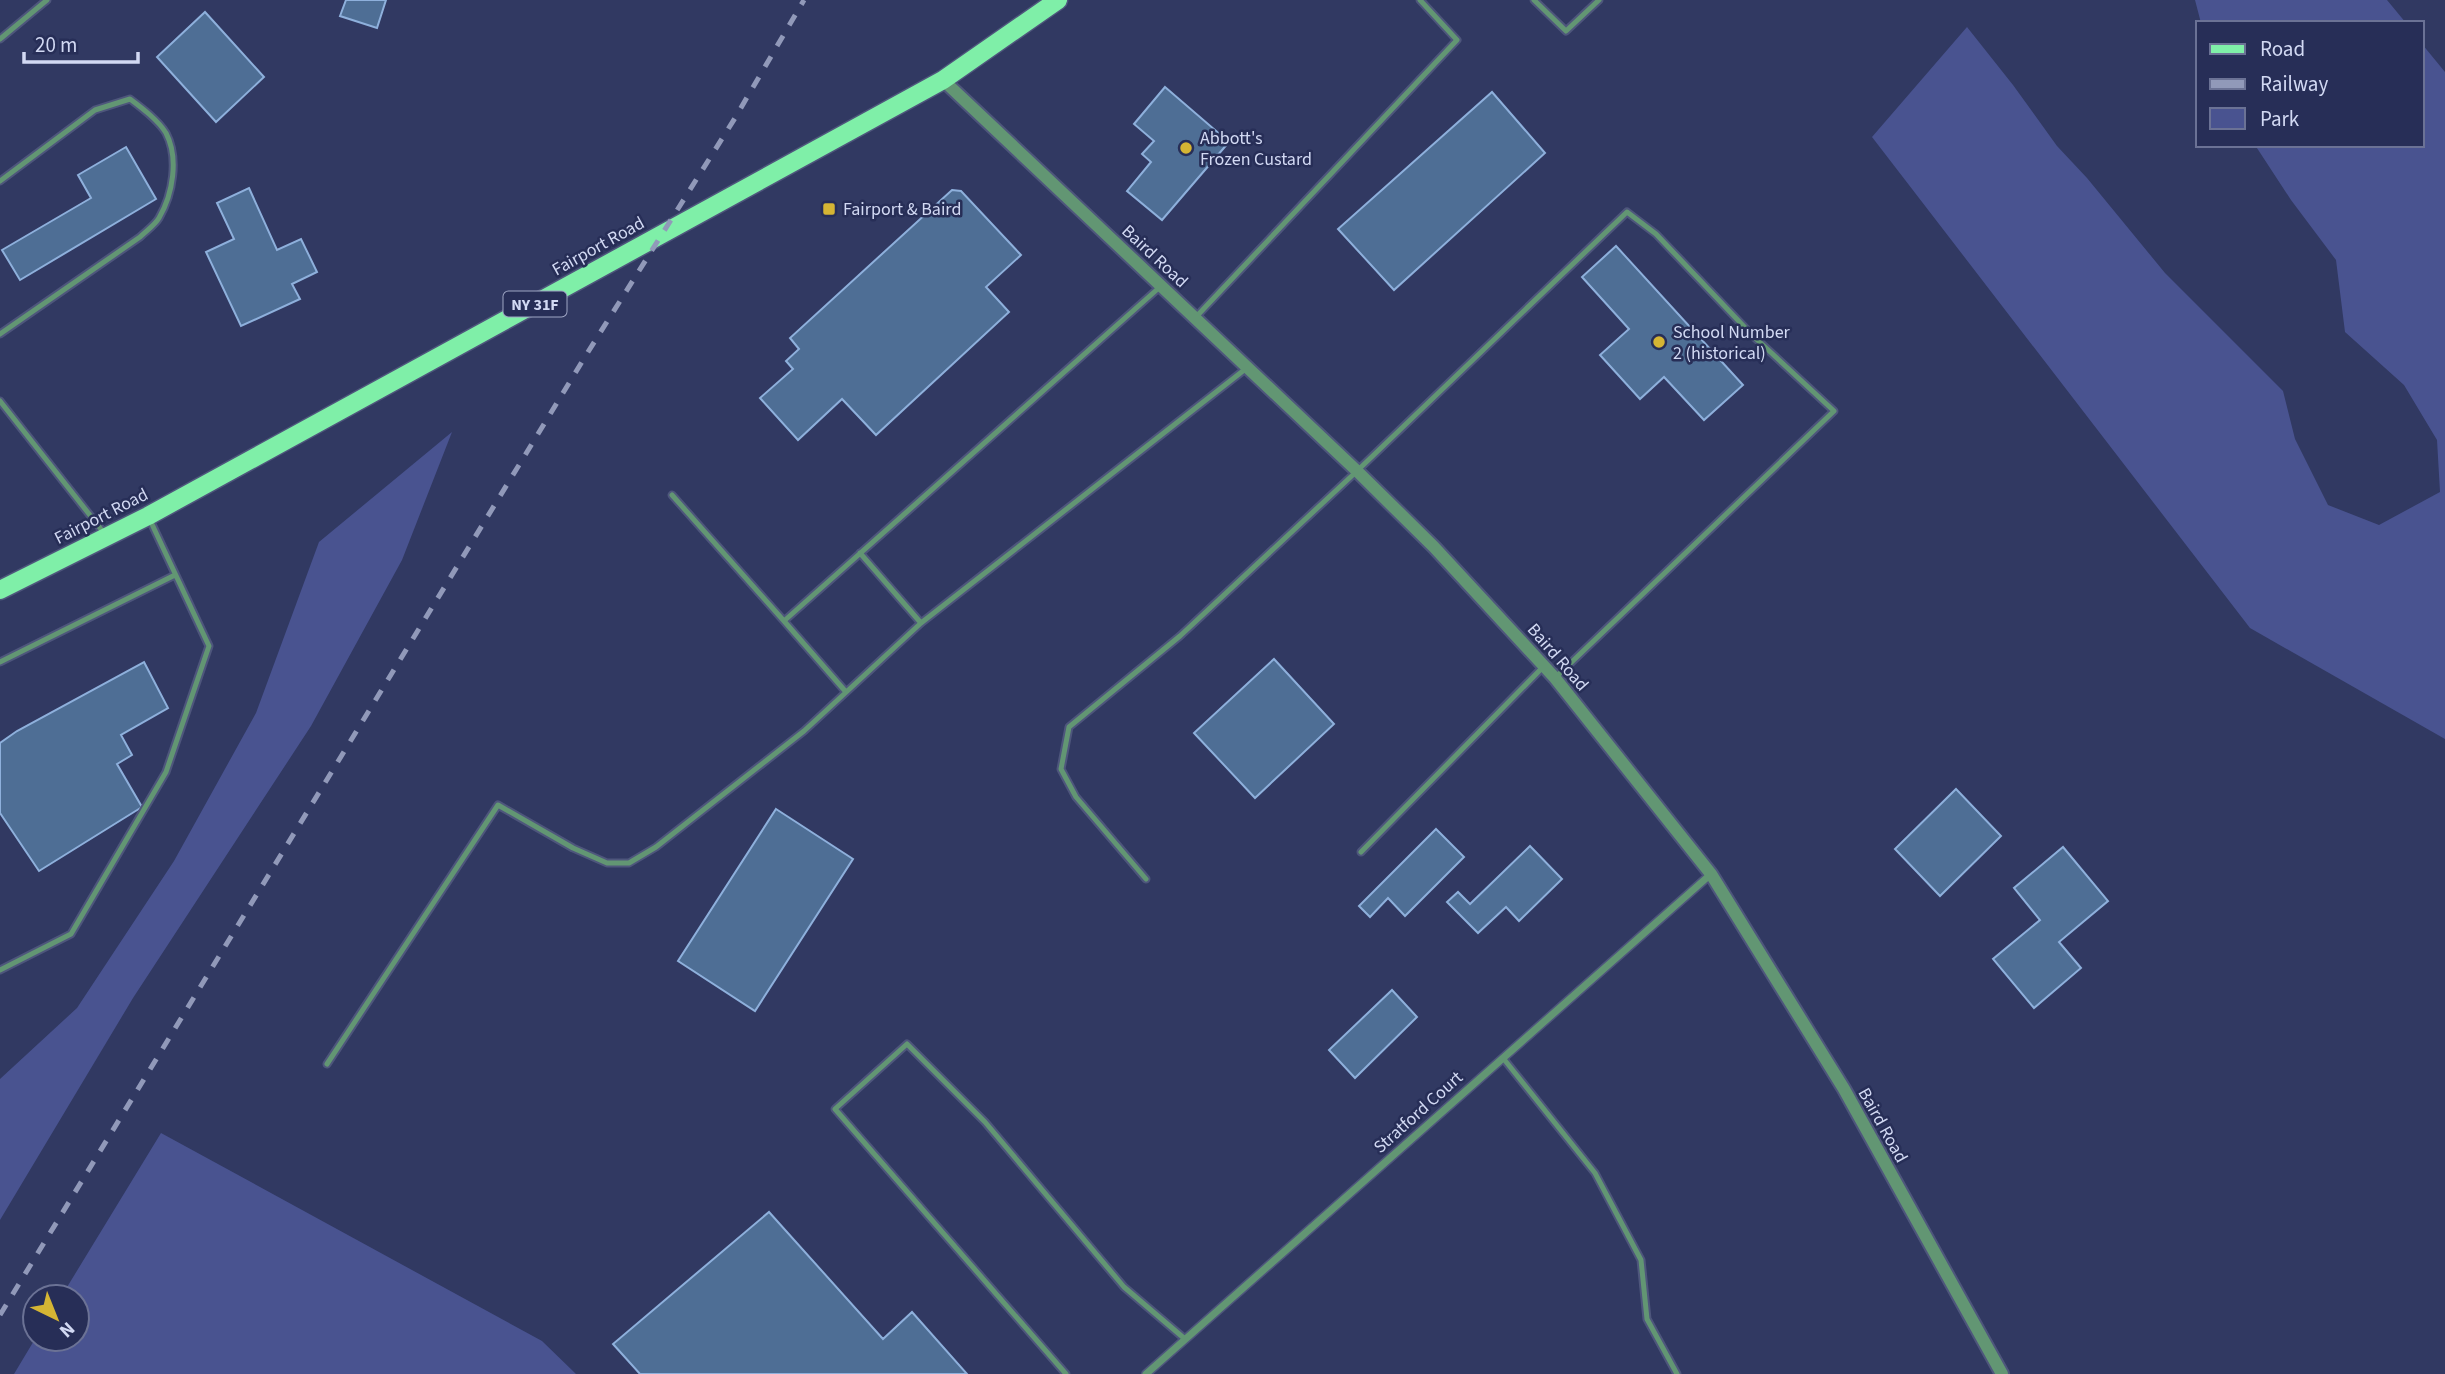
<svg xmlns="http://www.w3.org/2000/svg" width="2445" height="1374" viewBox="0 0 2445 1374" font-family="'Source Sans 3',sans-serif">
  <style>
    .green { fill: #495390 }
    .building { fill: #4e6e95; stroke: #8eb0dc; stroke-width: 2 }
    .lines { fill: none; stroke-linecap: round; stroke-linejoin: round }
    .service-casing { stroke: #4e567c; stroke-width: 9 }
    .minor-casing { stroke: #4e567c; stroke-width: 10 }
    .tertiary-casing { stroke: #4e567c; stroke-width: 16 }
    .primary-casing { stroke: #4e567c; stroke-width: 21 }
    .service { stroke: #629673; stroke-width: 5 }
    .minor { stroke: #629673; stroke-width: 7 }
    .tertiary { stroke: #629673; stroke-width: 12 }
    .primary { stroke: #7fefa8; stroke-width: 18 }
    .rail { stroke: #9199b9; stroke-width: 5; stroke-dasharray: 12 12; stroke-linecap: butt }
    .poi-dot { fill: #d5b534; stroke: #272e57; stroke-width: 2.5 }
    .labels { text-anchor: middle; stroke-width: 5; stroke-linejoin: round; paint-order: stroke }
    .shield { fill: #272e57; stroke: #9fa6c4; stroke-width: 2 }
    .shield-label { font-size: 16px; font-weight: bold; fill: #d2d9f3 }
    .poi-label { font-size: 18px; fill: #d2d9f3; stroke: #272e57; text-anchor: start }
    .street-label { font-size: 18px; fill: #d2d9f3; stroke: #272e57 }
  </style>
  <rect width="100%" height="100%" fill="#313962"/>
  <path class="green" d="M2195,0h192l19,23h-205z
    M1967,27l46,58 44,61 30,32 78,95 118,118 12,48 33,66 51,20 61,-33 -3,-52 -33,-55 -59,-53 -9,-72 -45,-60 -36,-55h167v-101l23,28v667l-195,-111 -378,-491z
    M452,432l-50,128 -91,166 -178,272 -133,222v-141l77,-71 97,-147 82,-148 63,-171z
    M161,1133l381,208 34,33h-562l21,-35h42v-42h-16z"/>
  <path class="building" d="M346,0h40l-9,28 -37,-12z
    M205,12l59,65 -48,45 -59,-65z
    M1165,87l64,55 -67,78 -35,-29 24,-29 -9,-8 12,-13 -20,-17z
    M1492,92l53,61 -151,137 -56,-61z
    M126,147l30,52 -136,81 -18,-30 89,-52 -13,-23z
    M249,188l28,62 24,-11 16,33 -25,12 8,15 -59,27 -35,-74 28,-13 -17,-36z
    M952,190l9,1 60,64 -35,32 23,25 -133,123 -34,-36 -44,41 -38,-42 33,-29 -7,-8 13,-12 -9,-11z
    M1616,246l127,139 -39,35 -40,-43 -24,22 -40,-44 29,-26 -47,-52z
    M1274,659l60,65 -79,74 -61,-65z
    M144,662l24,46 -47,27 11,20 -15,9 25,43 -103,64 -39,-58v-70l17,-12z
    M1956,789l45,47 -61,60 -45,-47z
    M776,809l77,50 -98,152 -77,-50z
    M1436,829l28,28 -59,59 -17,-18 -18,19 -11,-11z
    M1530,846l32,33 -43,42 -13,-14 -28,26 -31,-31 11,-10 12,12z
    M2063,847l45,54 -49,41 22,26 -47,40 -41,-49 47,-39 -26,-32z
    M1392,990l25,27 -62,61 -26,-28z
    M769,1212l114,127 29,-27 55,62h-327l-27,-30z"/>
  <g class="lines">
    <g class="service-casing">
      <path id="service" d="M1534,0l32,31 33,-31
        M0,39l47,-39
        M0,181l95,-71 35,-11c12,9 28,21 36,34 13,25 7,61 -7,85 -4,7 -13,13 -19,19l-140,97
        M1195,318l262,-278 -37,-40
        M0,401l104,132
        M672,495l112,126 377,-335
        M860,553l61,70
        M784,621l62,71
        M0,662l175,-87
        M1361,852l182,-185
        M1146,879l-70,-82 -15,-28 8,-42 111,-91 177,-165 270,-259 29,22 96,101 82,76 -278,266
        M0,970l71,-36 95,-162 43,-126 -59,-126
        M1503,1058l92,115 46,87 6,59 30,55
        M327,1064l171,-259 75,43 34,15h22l27,-16 148,-116 117,-108 327,-256
        M1066,1374l-231,-265 72,-65 78,78 139,165 61,52"/>
    </g>
    <g class="minor-casing">
      <path id="minor" d="M1146,1374l565,-500"/>
    </g>
    <g class="tertiary-casing">
      <path id="tertiary" d="M943,80l414,391 77,76 121,131 156,196 133,215 158,285"/>
    </g>
    <g class="primary-casing">
      <path id="primary" d="M0,590l148,-74 795,-436 115,-80"/>
    </g>
    <use href="#service" class="service"/>
    <use href="#minor" class="minor"/>
    <use href="#tertiary" class="tertiary"/>
    <use href="#primary" class="primary"/>
    <path class="rail" d="M0,1315l588,-963 147,-234 69,-118"/>
  </g>
  <g class="poi-dot">
    <circle cx="1186" cy="148" r="7"/>
    <rect x="822" y="202" width="14" height="14" rx="3.5"/>
    <circle cx="1659" cy="342" r="7"/>
  </g>
  <g class="labels">
    <rect class="shield" x="503.5" y="291.5" width="63" height="25" rx="5"/>
    <g class="shield-label">
      <text x="535" y="310">NY 31F</text>
    </g>
    <g class="poi-label">
      <text x="1200" y="144">Abbott's<tspan x="1200" dy="21">Frozen Custard</tspan></text>
      <text x="843" y="215">Fairport &amp; Baird</text>
      <text x="1673" y="338">School Number<tspan x="1673" dy="21">2 (historical)</tspan></text>
    </g>
    <g class="street-label">
      <text transform="translate(598 246) rotate(-29)" y="6">Fairport Road</text>
      <text transform="translate(1155 256) rotate(43)" y="6">Baird Road</text>
      <text transform="translate(101 516) rotate(-27)" y="6">Fairport Road</text>
      <text transform="translate(1558 657) rotate(49)" y="6">Baird Road</text>
      <text transform="translate(1418 1112) rotate(-42)" y="6">Stratford Court</text>
      <text transform="translate(1883 1125) rotate(61)" y="6">Baird Road</text>
    </g>
  </g>
  <rect x="2196" y="21" width="228" height="126" fill="#272e57" stroke="#6b7295" stroke-width="2"/>
  <rect x="2210" y="44" width="35" height="10" fill="#7fefa8" stroke="#6b7295" stroke-width="2"/>
  <text x="2260" y="56" font-size="21" fill="#d2d9f3">Road</text>
  <rect x="2210" y="79" width="35" height="10" fill="#9199b9" stroke="#6b7295" stroke-width="2"/>
  <text x="2260" y="91" font-size="21" fill="#d2d9f3">Railway</text>
  <rect x="2210" y="108" width="35" height="21" fill="#495390" stroke="#6b7295" stroke-width="2"/>
  <text x="2260" y="126" font-size="21" fill="#d2d9f3">Park</text>
  <g transform="translate(56 1318) rotate(137)"><circle r="33" fill="#272e57" stroke="#6b7295" stroke-width="2"/>
  <path d="M0-5L12 26L0 18L-12 26Z" fill="#d5b534"/>
  <text y="-10" font-size="19" font-weight="bold" text-anchor="middle" fill="#d2d9f3">N</text>
  </g>
  <path d="M24 52v10h114v-10" fill="none" stroke="#d2d9f3" stroke-width="3.5"/>
  <text x="35" y="52" font-size="21" fill="#d2d9f3" stroke="#272e57" stroke-width="5" paint-order="stroke">20 m</text>
</svg>
